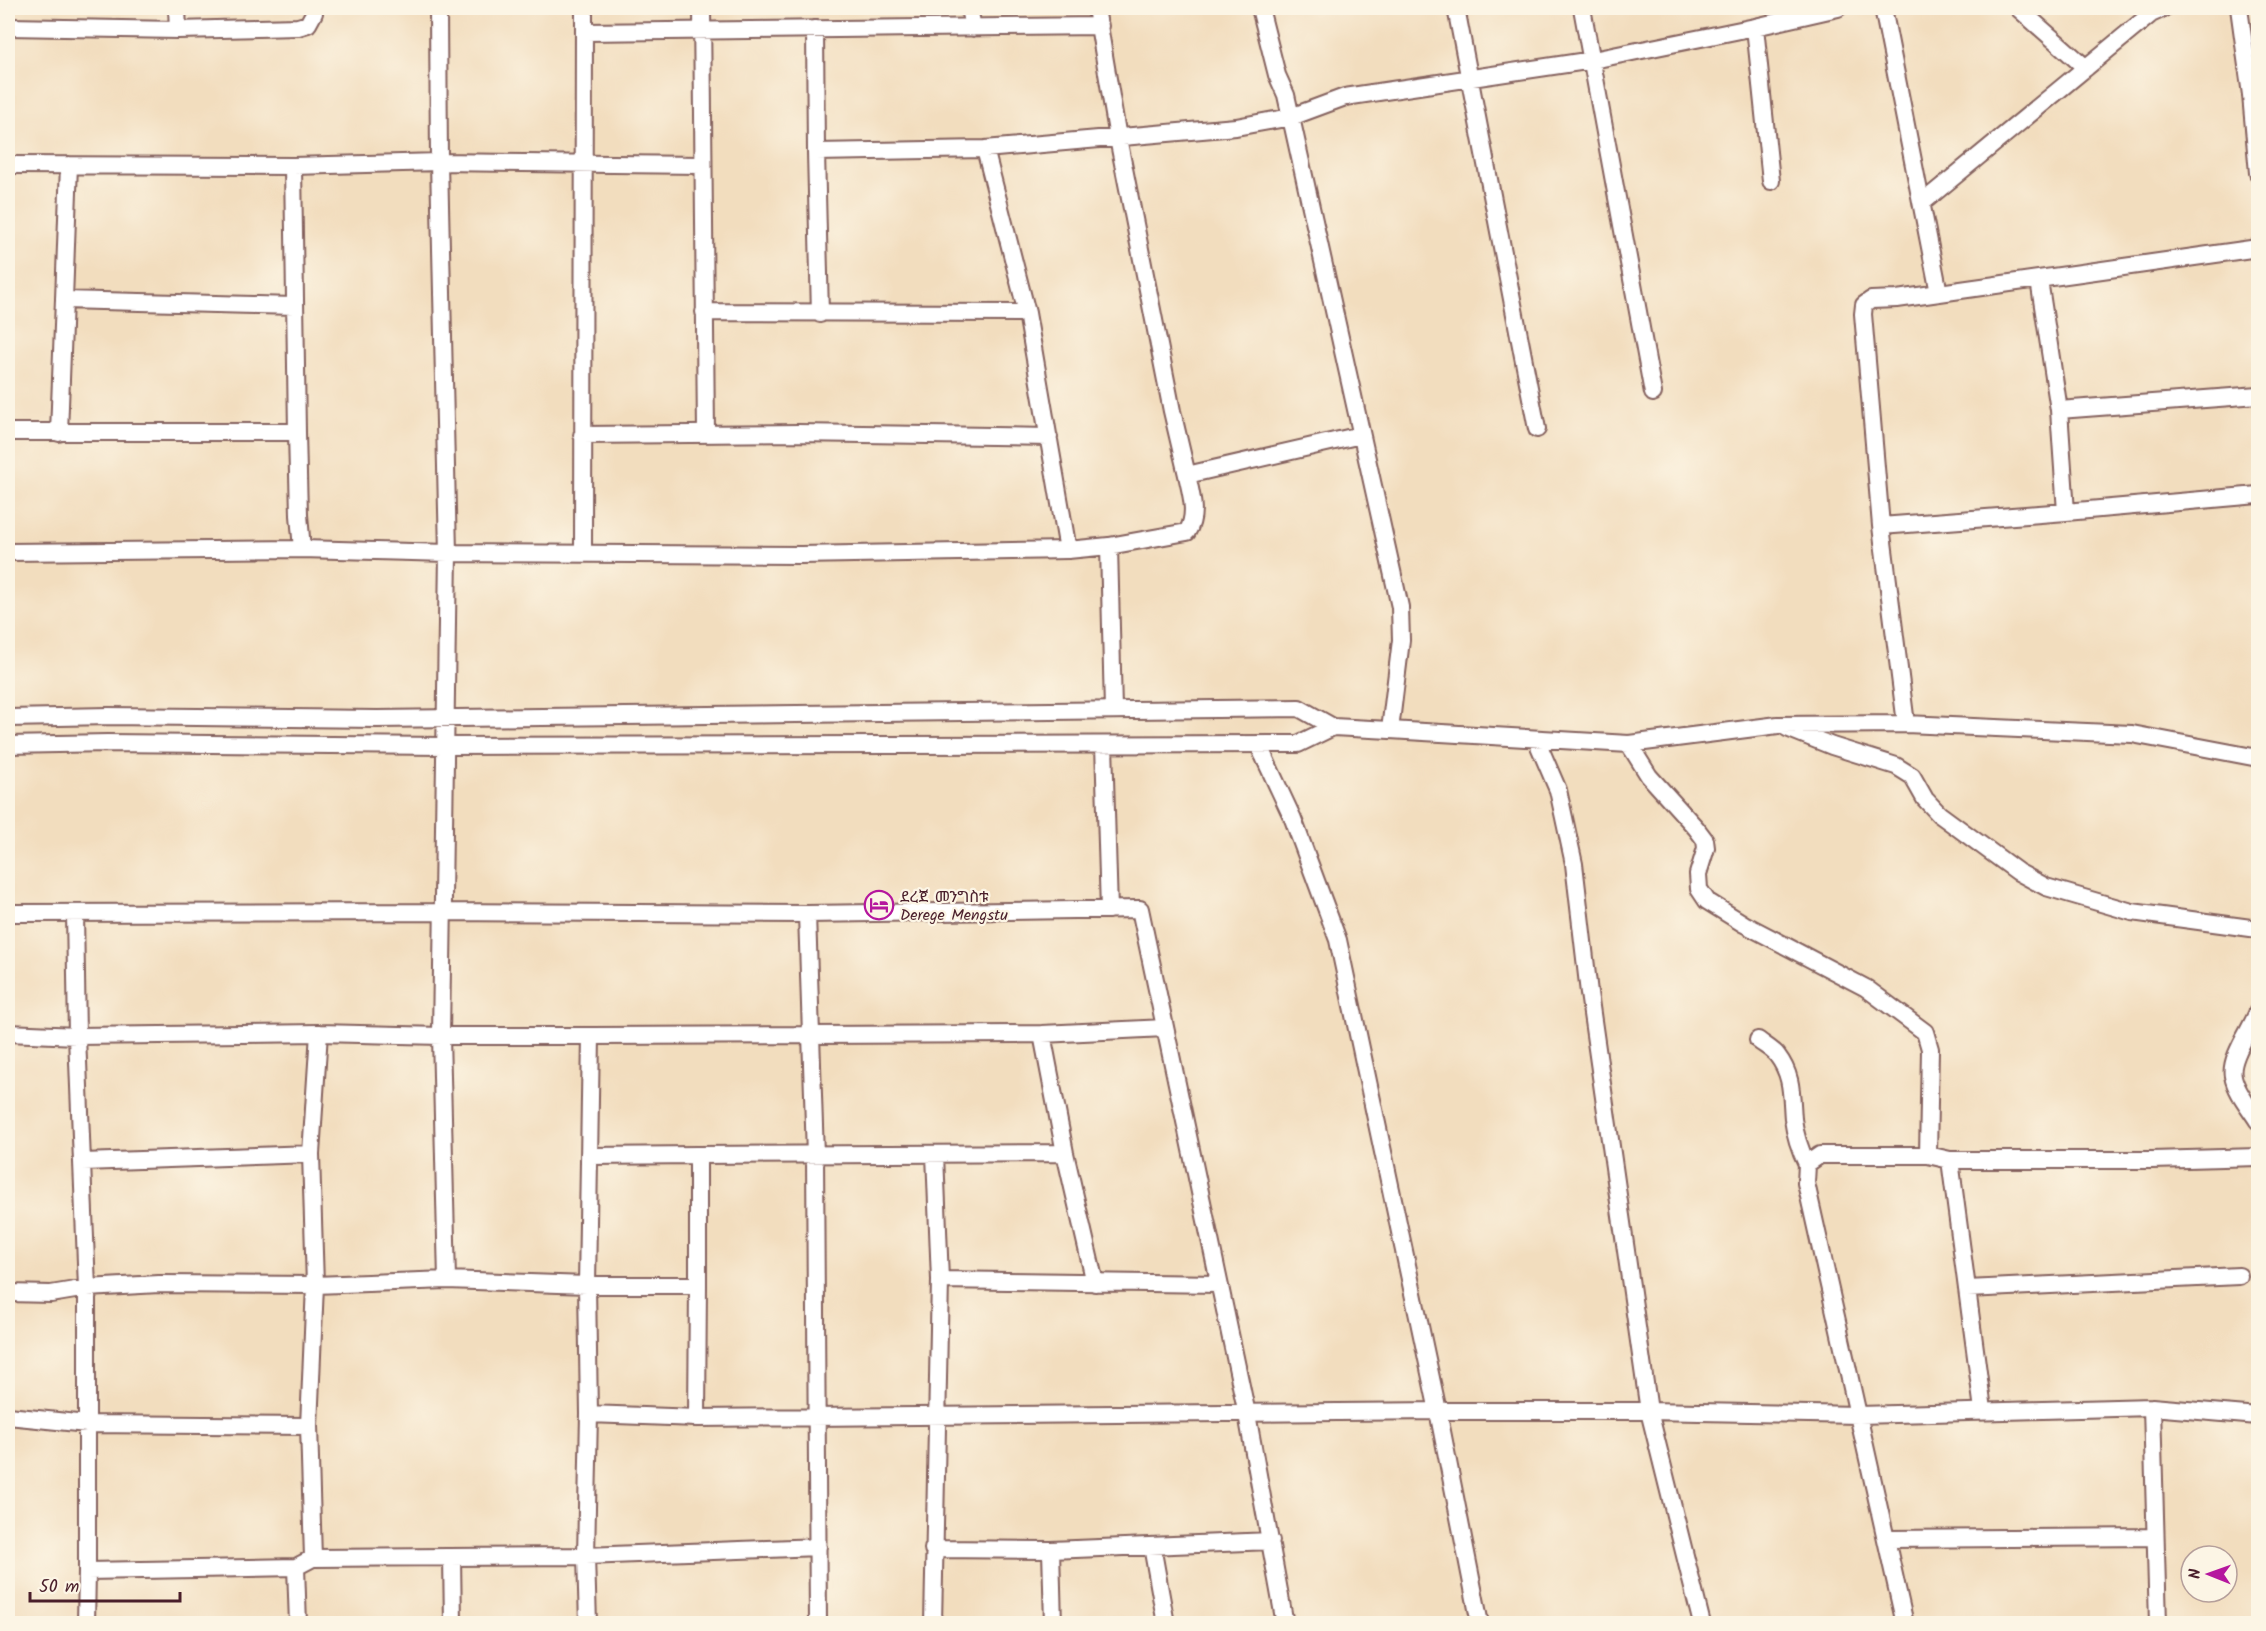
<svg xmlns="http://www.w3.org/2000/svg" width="2266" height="1631" viewBox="0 0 2266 1631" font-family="Kalam,'Noto Sans Ethiopic',sans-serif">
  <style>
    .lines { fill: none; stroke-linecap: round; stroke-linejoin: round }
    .street-casing { stroke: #85625e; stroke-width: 20 }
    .street { stroke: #fff; stroke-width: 16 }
    .labels { text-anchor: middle; stroke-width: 4.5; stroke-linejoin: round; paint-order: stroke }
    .poi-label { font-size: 16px; fill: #4a1f2b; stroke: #fcf5e5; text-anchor: start }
  </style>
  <rect width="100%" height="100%" fill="#fcf5e5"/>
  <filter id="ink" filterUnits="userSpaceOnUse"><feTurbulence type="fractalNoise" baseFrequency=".0167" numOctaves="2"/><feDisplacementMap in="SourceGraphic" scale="12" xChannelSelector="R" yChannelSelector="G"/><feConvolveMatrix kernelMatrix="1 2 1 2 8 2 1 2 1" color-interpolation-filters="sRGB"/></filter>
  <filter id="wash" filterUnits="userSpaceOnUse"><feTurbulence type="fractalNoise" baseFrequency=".008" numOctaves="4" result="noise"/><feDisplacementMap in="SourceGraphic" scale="24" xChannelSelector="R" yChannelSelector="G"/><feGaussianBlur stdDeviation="1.35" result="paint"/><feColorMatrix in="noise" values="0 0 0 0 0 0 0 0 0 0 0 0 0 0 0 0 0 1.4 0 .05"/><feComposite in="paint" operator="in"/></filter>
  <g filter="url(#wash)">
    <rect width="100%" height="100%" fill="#f2ddbe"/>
  </g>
  <g filter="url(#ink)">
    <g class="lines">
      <g class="street-casing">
        <path id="street" d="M177,8l1,22
          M438,8l1,154 9,391 -7,483 6,244
          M702,8l4,426
          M969,8l4,20
          M1096,8l22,130 54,273 15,64 174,-40
          M1456,8l81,421
          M1582,8l71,385
          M1883,8l56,285
          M2018,8l68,60
          M2239,8l12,87 7,-1
          M8,27l170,3 120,-3 10,-3 6,-11v-5
          M1755,27l16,154
          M815,29l1,123 4,162
          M585,32l515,-6
          M2251,95l7,78
          M985,149l42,164 41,237
          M816,152l169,-3 251,-22 55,-10 54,-20 248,-37 162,-33 83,-19
          M8,165l285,1 146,-4 263,3
          M293,166l4,266 2,83 3,34 146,4 353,2 267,-5 41,-4 78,-14c11,-17 4,-38 0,-57
          M1922,203l229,-189 13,-6
          M2039,280l20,130 7,102
          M64,300l231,6
          M704,312l323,1
          M2059,410l199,-15
          M8,432h289
          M59,433l10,-268
          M582,435l216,-2 251,4
          M1881,526l185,-14 192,-17
          M1109,546l4,164
          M8,552l294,-3
          M583,553l1,-545
          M8,718l101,-2 268,3 922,-11 34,19 57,3 11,-90 -1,-33 -114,-512 -9,-20 -17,-67
          M1906,724l-25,-198 -18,-212 1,-9 7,-5 26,-1 361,-51
          M1787,728l45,18 64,20 16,10 13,23 14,15 79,58 28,15 86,25 126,17
          M1390,730l239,14 20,32 47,52 9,12 1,8 -8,26 1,15 8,12 37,23 122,64 59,44 5,17 -2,106
          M1536,739l22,51 16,74 15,129 60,418 53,213
          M1258,744l35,75 45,121 100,471 42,213
          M1629,744l149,-19 128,-1 226,10 126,24
          M8,745l99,-2 337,3 854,-2 35,-17
          M1104,745l5,165
          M8,913l433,-1 366,2 333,-5 107,505 38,210
          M75,913l2,123 10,252v283l209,-4 17,-9 -4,-132 6,-141 -4,-131 8,-121
          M807,914l8,241 3,469
          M2258,1011c-6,17 -29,47 -25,65 3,16 17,32 25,45
          M8,1033l69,3 242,-3 122,3h150l451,-2 123,-6
          M1042,1034l23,119 30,130
          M591,1036l-4,249h111v-130l367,-2
          M1758,1040c6,5 14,9 19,15 16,21 14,39 16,64 2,16 7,31 14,45
          M935,1154l5,126
          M589,1156l109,-1
          M1950,1160l33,250
          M83,1162l228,-8
          M1967,1289l272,-13
          M8,1293l43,1 36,-6 72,-4 156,1 132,-5 140,5 2,129 -3,142 -273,2
          M2152,1407l6,217
          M589,1414l108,4 741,-7h211l210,4 293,-8 106,9
          M8,1416l79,8 222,2
          M697,1418l1,-133
          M1888,1539l267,-2
          M1152,1546l14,78
          M933,1549l118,1 220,-9
          M1051,1550l2,74
          M452,1557l1,67
          M296,1567l2,57
          M86,1624l1,-53
          M588,1624l-2,-68 232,-9
          M933,1624l7,-344 279,4
          M1905,1624l-99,-441 1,-19 13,-9h108l22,5h202l106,-3"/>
      </g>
      <use href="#street" class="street"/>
    </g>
  </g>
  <defs>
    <g id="hotel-ring" transform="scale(1.5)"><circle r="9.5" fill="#fcf5e5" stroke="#b5179e" stroke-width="1.5"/><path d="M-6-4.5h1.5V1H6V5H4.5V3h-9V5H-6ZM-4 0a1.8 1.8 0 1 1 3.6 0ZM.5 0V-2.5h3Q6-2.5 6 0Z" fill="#b5179e"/></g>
  </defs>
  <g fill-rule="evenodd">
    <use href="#hotel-ring" x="879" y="905"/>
  </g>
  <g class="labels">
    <g class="poi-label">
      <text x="900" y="902">ደረጀ መንግስቱ<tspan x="900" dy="18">Derege Mengstu</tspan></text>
    </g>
  </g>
  <rect width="2266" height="1631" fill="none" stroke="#fcf5e5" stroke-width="30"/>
  <g transform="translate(2209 1574) rotate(271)"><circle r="28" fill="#fcf5e5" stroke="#b59f9b" stroke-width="1.5"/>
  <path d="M0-4.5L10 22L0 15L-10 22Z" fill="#b5179e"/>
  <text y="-9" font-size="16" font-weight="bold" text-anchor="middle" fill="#4a1f2b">N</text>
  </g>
  <path d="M30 1592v9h150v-9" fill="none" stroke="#4a1f2b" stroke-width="3"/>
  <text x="39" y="1592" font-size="18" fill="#4a1f2b" stroke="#fcf5e5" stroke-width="4.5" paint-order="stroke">50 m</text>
</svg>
